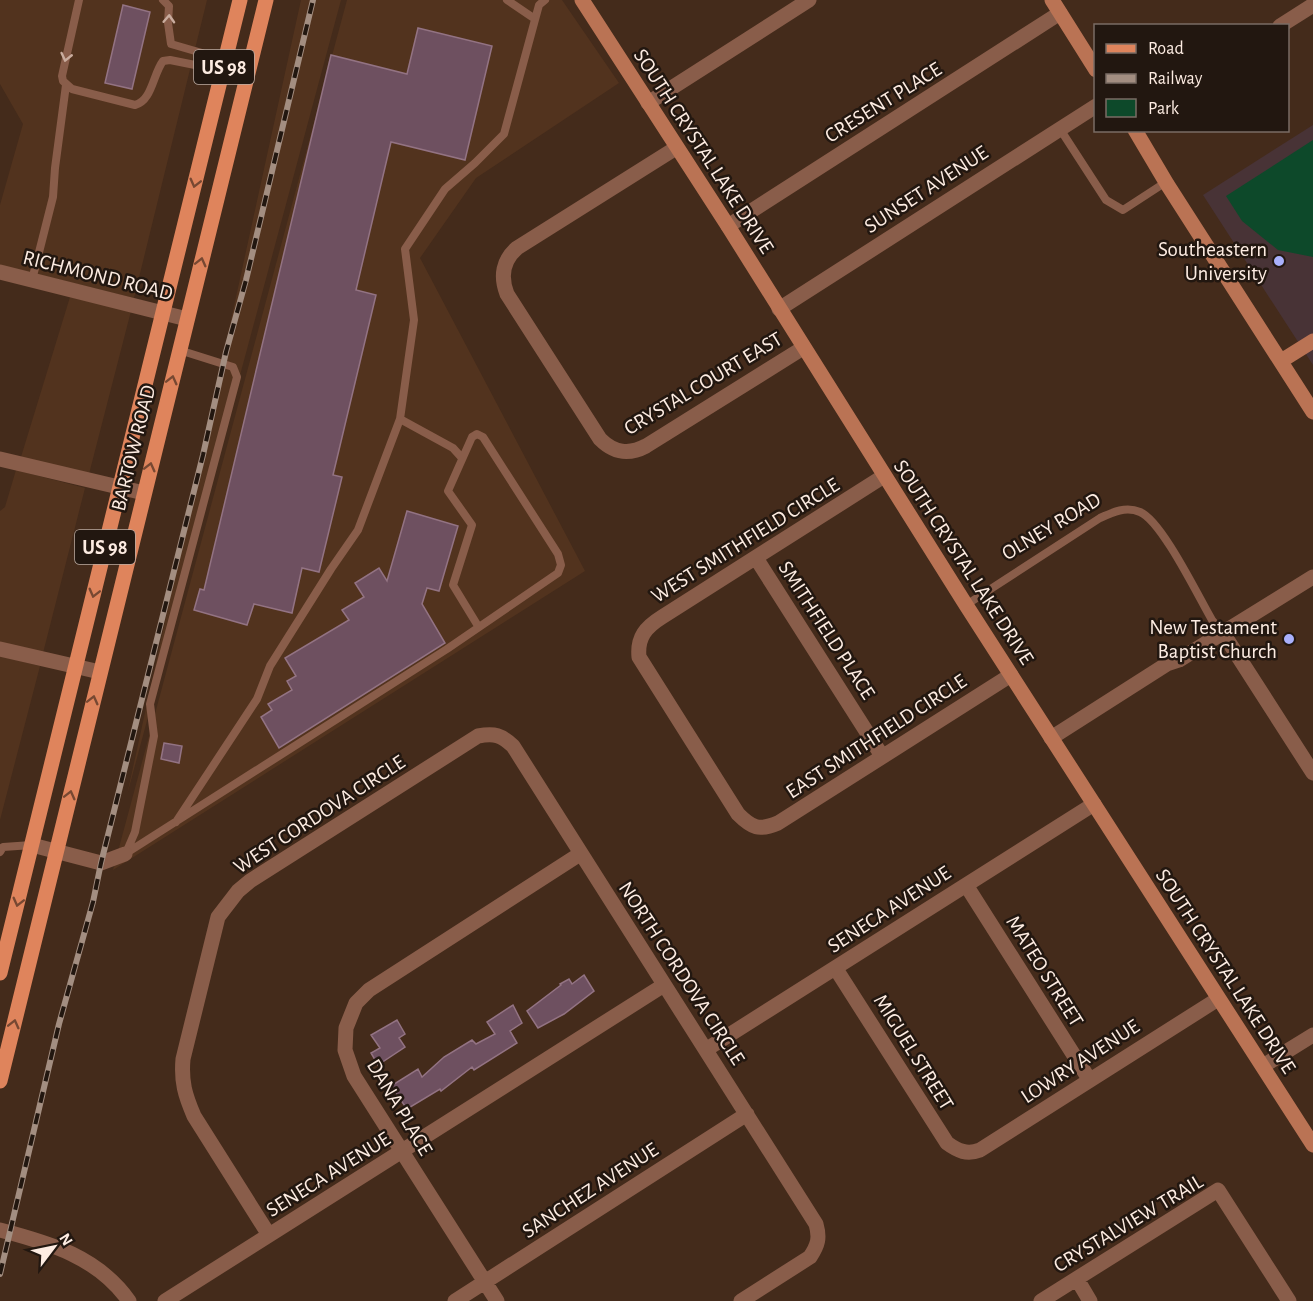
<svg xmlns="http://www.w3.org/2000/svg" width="1313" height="1301" viewBox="0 0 1313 1301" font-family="'Alegreya Sans',sans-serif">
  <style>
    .built { fill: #52331e }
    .education { fill: #483336 }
    .green { fill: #0d492a }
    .building { fill: #6e5060; stroke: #937383; stroke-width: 1.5 }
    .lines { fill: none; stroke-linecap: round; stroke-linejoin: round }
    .lane { stroke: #895d4a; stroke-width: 8 }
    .street { stroke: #895d4a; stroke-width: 15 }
    .secondary { stroke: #ba7354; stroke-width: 15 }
    .primary { stroke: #df845c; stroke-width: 15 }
    .rail-casing { stroke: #a38e81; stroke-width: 6 }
    .rail { stroke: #221710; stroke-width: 4; stroke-dasharray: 11; stroke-linecap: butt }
    .oneway { stroke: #c9ac9e }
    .oneway2 { stroke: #774832 }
    .poi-dot { fill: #a9b0fc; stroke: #221710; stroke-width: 2 }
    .labels { text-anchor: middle; stroke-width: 5; stroke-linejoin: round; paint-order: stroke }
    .shield { fill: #221710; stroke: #bbaca3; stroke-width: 1.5 }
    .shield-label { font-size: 20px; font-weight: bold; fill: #fdece2 }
    .street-label { font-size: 21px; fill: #fdece2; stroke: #221710 }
    .poi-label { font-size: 21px; fill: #fdece2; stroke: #221710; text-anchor: end }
  </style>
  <rect width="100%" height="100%" fill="#442b1b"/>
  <path class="built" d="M0,0h207l-73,298 -134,-33v-60l23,-81 -23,-40z
    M301,0h40l-214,795z
    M347,0h215l57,83 -143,95 -56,80 165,313 -472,299z
    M70,297l61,14 -42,163 -68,-17z
    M16,470l69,18 -42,165 -43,-11v-131l5,-4z
    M0,656l40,10 -40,154z"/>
  <path class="education" d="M1313,125v240l-110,-170z"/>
  <path class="green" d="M1313,140v117l-35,-7 -36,-29 -16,-25z"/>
  <path class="building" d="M123,5l27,7 -18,77 -27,-6z
    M418,28l74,18 -27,114 -74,-18 -35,148 20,5 -43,180 9,2 -23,95 -17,-4 -10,45 -38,-9 -7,21 -53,-15 6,-21 4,1 127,-535 76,19z
    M407,511l51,15 -19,65 -12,-3 -5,16 23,39 -166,105 -18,-31 11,-7 -4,-6 24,-14 -5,-9 9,-5 -11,-18 64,-38 -7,-10 22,-13 -9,-14 24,-15 8,13z
    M164,743l18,3 -3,17 -18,-4z
    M584,975l10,16 -30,23 -26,14 -11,-17 34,-26 -1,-1 9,-5 3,5z
    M513,1005l9,18 -12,8 7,12 -43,27 -2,-3 -31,24 -1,-2 -33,20 -16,-23 27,-17 4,8 22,-20 28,-17 4,4 19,-10 -8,-12z
    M397,1020l8,14 -6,4 6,9 -27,18 -7,-12 9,-5 -9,-13z"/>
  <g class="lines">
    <path class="lane" d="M79,0l-17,76 1,5 9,8 63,16c17,-4 18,-31 28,-44l7,-1 30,6 5,-6
      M163,0l6,6 -1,17 3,21 31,9 3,7 20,3
      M507,0l28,19
      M1060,129l46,71 17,10 43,-28
      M32,280l21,-83 2,-29 11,-83
      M400,419l53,29 9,10
      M966,605l134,-87c13,-6 26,-12 40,-6 22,9 59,86 72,108l11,13
      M176,822l81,-123 13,-33 61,-97 27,-39 42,-111 14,-99 -9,-71 40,-60 30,-26 29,-29 35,-129 6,-5
      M0,852l3,-5 29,-2
      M126,853l9,-21 19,-96 -4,-32 87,-327 -4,-10 -54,-17
      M125,854l322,-205 111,-76 3,-8 -3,-11 -75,-117 -6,-3 -5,3 -24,54 24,34 -19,60 25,41"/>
    <path class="street" d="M1280,26l33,-21
      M648,103l161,-103
      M676,148l-159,100c-14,12 -17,28 -10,46l93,145c14,14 29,16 46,7l157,-98
      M728,226l332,-213
      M0,272l187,47
      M779,309l317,-203
      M0,459l144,34
      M884,476l-222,141c-16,10 -25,20 -23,40l99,157c14,14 21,17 40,9l233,-148
      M756,558l126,198
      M1223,633l90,140
      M0,649l100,23
      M1051,738l116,-74 12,-4 134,-83
      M32,845l69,18 24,-9
      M966,885l123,194
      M836,969l111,174c11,8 20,12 33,7l238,-151
      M707,1049l387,-245
      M1263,1066l50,-31
      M0,1230c50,13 98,27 129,71
      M269,1235l-75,-119c-9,-21 -13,-34 -11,-57l35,-142 20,-26 12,-10 228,-145c17,-3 23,-1 35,10 100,160 203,318 303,478 4,14 2,21 -6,33l-69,44
      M1077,1279l13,22
      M165,1301l499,-316
      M455,1301l292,-187
      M497,1301l-143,-225 -9,-26 1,-22 10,-25 13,-13 211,-136
      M1041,1301l177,-111 71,111"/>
    <path class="secondary" d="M582,0l146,226 238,379 347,540
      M1052,0l44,70
      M1135,130l32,54 146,228
      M1281,361l32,-20"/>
    <path class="primary" d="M0,973l240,-973
      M0,1081l266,-1081"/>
    <g class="rail-casing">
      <path id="rail" d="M0,1274l59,-250 34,-122 8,-39 102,-408 23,-103 20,-72 67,-280"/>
    </g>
    <use href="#rail" class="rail"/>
  </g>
  <defs><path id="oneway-chevron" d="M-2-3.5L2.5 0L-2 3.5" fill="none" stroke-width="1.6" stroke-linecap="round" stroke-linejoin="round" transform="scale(1.5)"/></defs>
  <g class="oneway">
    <use href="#oneway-chevron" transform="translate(169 19) rotate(-87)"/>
    <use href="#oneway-chevron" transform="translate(66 57) rotate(103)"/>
  </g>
  <g class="oneway2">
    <use href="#oneway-chevron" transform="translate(195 183) rotate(104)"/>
    <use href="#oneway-chevron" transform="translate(201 262) rotate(-76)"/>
    <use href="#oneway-chevron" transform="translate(172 380) rotate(-76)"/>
    <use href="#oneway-chevron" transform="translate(150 467) rotate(-76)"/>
    <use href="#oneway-chevron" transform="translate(94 593) rotate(104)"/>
    <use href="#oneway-chevron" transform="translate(93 700) rotate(-76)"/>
    <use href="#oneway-chevron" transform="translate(70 795) rotate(-76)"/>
    <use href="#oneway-chevron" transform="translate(18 902) rotate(104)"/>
    <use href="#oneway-chevron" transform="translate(14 1024) rotate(-76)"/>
  </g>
  <g class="poi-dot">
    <circle cx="1279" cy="261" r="6"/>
    <circle cx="1289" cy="639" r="6"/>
  </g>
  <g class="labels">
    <g class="shield">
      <rect x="194" y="50" width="60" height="34" rx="4.5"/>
      <rect x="75" y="530" width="60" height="34" rx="4.5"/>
    </g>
    <g class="shield-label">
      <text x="224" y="74">US 98</text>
      <text x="105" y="554">US 98</text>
    </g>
    <g class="street-label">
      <text transform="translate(883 102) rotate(-32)" y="7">CRESENT PLACE</text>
      <text transform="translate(704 151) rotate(57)" y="7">SOUTH CRYSTAL LAKE DRIVE</text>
      <text transform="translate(926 189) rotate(-33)" y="7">SUNSET AVENUE</text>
      <text transform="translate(98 275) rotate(14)" y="7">RICHMOND ROAD</text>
      <text transform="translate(703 383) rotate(-31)" y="7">CRYSTAL COURT EAST</text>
      <text transform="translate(133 448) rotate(-76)" y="7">BARTOW ROAD</text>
      <text transform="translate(1051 526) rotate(-31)" y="7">OLNEY ROAD</text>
      <text transform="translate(745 540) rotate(-32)" y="7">WEST SMITHFIELD CIRCLE</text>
      <text transform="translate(964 562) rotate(57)" y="7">SOUTH CRYSTAL LAKE DRIVE</text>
      <text transform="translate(827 630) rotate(57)" y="7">SMITHFIELD PLACE</text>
      <text transform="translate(876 736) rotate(-33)" y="7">EAST SMITHFIELD CIRCLE</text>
      <text transform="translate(319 814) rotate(-33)" y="7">WEST CORDOVA CIRCLE</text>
      <text transform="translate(889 909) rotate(-33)" y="7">SENECA AVENUE</text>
      <text transform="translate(1045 971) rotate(58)" y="7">MATEO STREET</text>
      <text transform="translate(1226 971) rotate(57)" y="7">SOUTH CRYSTAL LAKE DRIVE</text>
      <text transform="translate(682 973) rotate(57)" y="7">NORTH CORDOVA CIRCLE</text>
      <text transform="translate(914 1052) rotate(58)" y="7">MIGUEL STREET</text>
      <text transform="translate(1080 1061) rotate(-33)" y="7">LOWRY AVENUE</text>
      <text transform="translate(400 1107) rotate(59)" y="7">DANA PLACE</text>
      <text transform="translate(328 1174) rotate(-32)" y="7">SENECA AVENUE</text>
      <text transform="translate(590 1190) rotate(-33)" y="7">SANCHEZ AVENUE</text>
      <text transform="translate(1128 1223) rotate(-31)" y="7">CRYSTALVIEW TRAIL</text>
    </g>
    <g class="poi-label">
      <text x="1267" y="256">Southeastern<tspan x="1267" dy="24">University</tspan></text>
      <text x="1277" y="634">New Testament<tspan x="1277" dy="24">Baptist Church</tspan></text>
    </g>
  </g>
  <rect x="1094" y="24" width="195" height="108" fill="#221710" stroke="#7a6c64" stroke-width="1.5"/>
  <rect x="1106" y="44" width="30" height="9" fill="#df845c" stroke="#7a6c64" stroke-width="1.5"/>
  <text x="1148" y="54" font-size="18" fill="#fdece2">Road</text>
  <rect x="1106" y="74" width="30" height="9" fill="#a38e81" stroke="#7a6c64" stroke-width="1.5"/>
  <text x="1148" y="84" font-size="18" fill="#fdece2">Railway</text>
  <rect x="1106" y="99" width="30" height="18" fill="#0d492a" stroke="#7a6c64" stroke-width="1.5"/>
  <text x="1148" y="114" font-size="18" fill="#fdece2">Park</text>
  <g transform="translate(54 1247) rotate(58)" stroke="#221710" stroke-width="4.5" paint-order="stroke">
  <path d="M0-4.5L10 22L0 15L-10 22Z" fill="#fdece2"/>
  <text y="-9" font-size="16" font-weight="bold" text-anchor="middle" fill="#fdece2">N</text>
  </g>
</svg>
